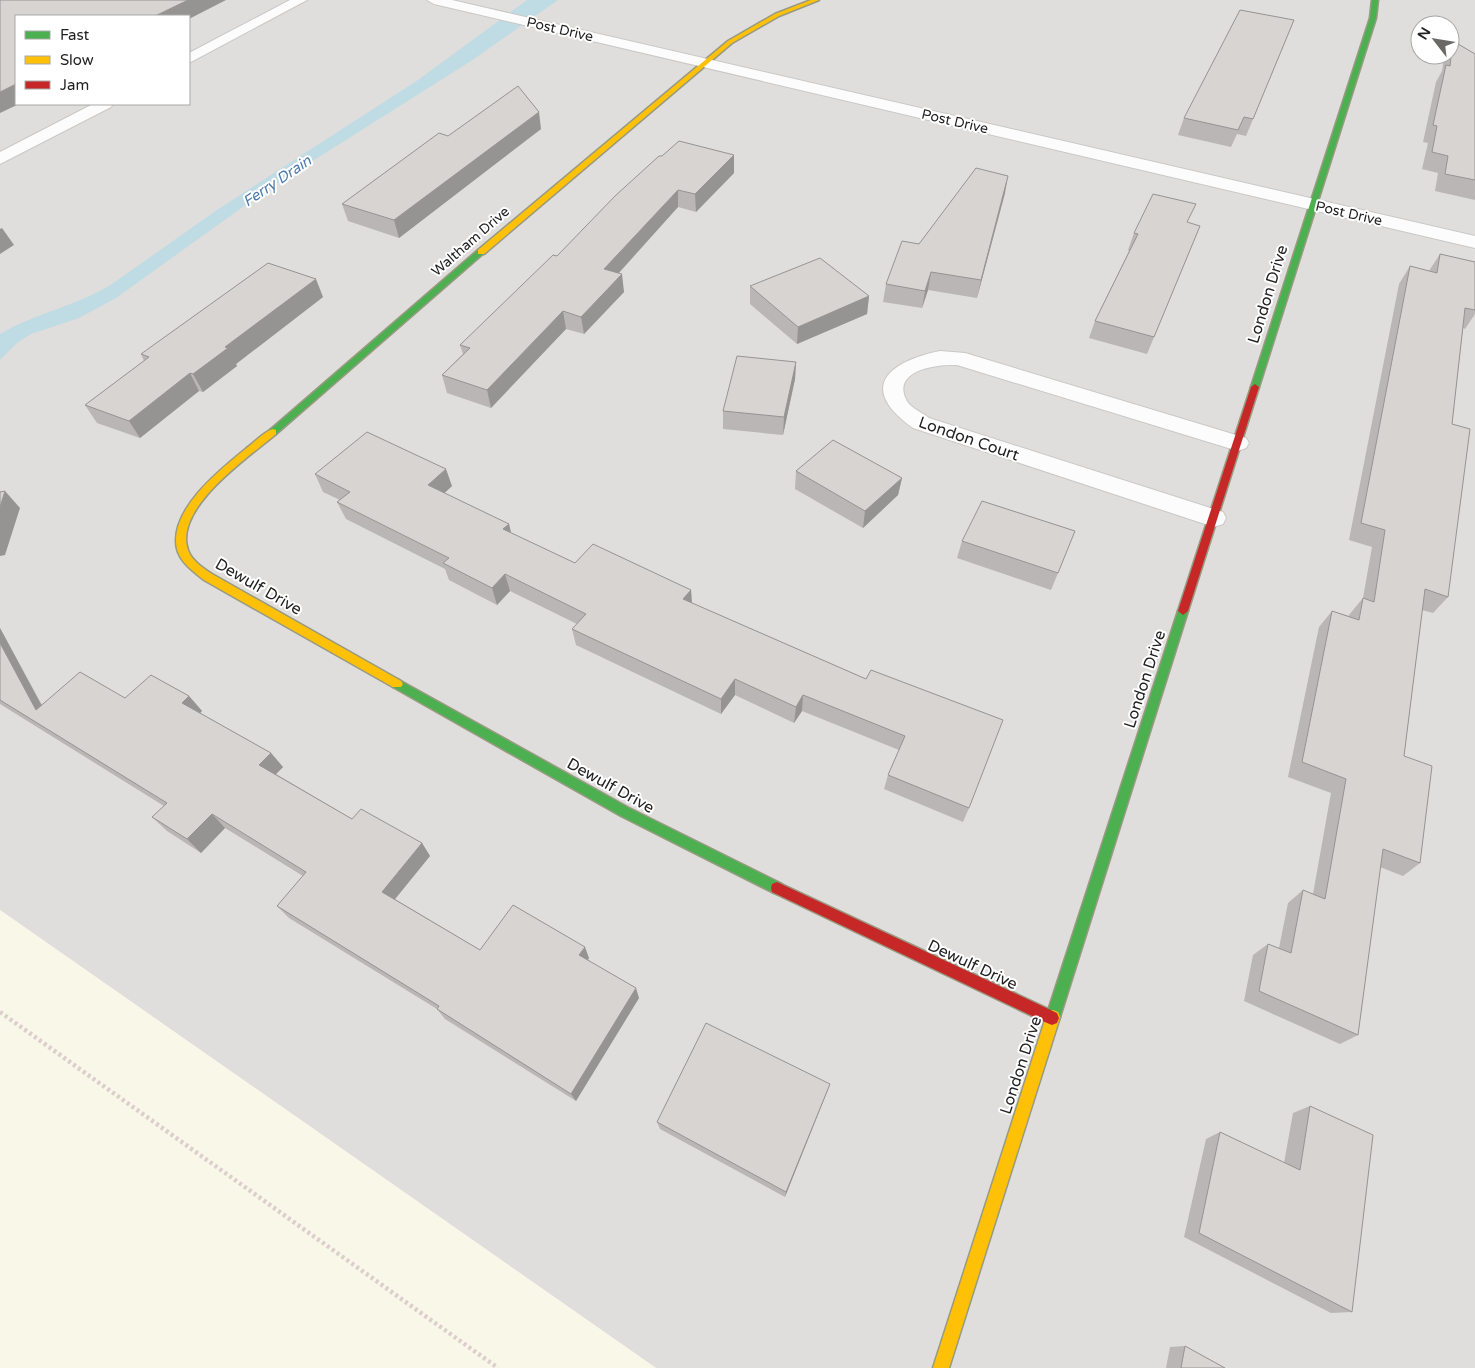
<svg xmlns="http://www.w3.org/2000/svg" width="1475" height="1368" viewBox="0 0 1475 1368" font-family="'Varela Round',sans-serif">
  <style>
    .residential { fill: #dfdedc; fill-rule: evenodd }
    .education { fill: #f8f7e8 }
    .water { fill: #bfdbe3 }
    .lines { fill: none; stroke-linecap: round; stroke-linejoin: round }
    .street-casing { stroke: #c9c8c7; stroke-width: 2 }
    .fast-casing { stroke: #999a82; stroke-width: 3 }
    .slow-casing { stroke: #999a82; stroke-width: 3 }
    .jam-casing { stroke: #999a82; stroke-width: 3 }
    .path { stroke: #dccecd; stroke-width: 4.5; stroke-dasharray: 3 3; stroke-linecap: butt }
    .street { fill: #fdfcfc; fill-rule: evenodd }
    .fast { fill: #4caf50; fill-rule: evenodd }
    .slow { fill: #ffc107; fill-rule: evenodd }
    .jam { fill: #c62828; fill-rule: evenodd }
    .wall { fill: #b9b6b5 }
    .shaded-wall { fill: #969493 }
    .building { fill: #d7d4d2; stroke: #969493 }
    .labels { text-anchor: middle; stroke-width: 4; stroke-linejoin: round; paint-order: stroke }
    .far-street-label { font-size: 14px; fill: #222; stroke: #fff }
    .far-water-label { font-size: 15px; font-style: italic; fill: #4a7aab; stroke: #fff }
    .street-label { font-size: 16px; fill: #222; stroke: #fff }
  </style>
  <rect width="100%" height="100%" fill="#f0eeeb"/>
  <path class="residential" d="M0,0h1475v1368h-819l-656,-458zM16,16h173v88h-173zM1420,25h30v30h-30z"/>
  <path class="education" d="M0,910l656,458h-656z"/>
  <path class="water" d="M527,0h31l-87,61 -206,130 -149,107 -37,20 -48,16 -14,9 -17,17v-26c35,-21 77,-28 112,-50l105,-74 201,-130z"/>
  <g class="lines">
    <g class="street-casing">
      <path id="street" d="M290,0h17l-118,63v-10z
        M427,0h25l1023,236v12l-1041,-244z
        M93,104h20l-2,3 -111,57v-12z
        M940,351l25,2 281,85 3,5 -3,5 -8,3 -281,-86c-17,-1 -63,4 -52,32 3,10 16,15 24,21l294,94 3,6 -3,6 -9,3 -9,-3 -292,-96c-55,-39 -27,-66 27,-77z"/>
    </g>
    <g class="fast-casing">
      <path id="fast" d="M1372,0h6l-2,18 -117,369 -1,2h-6l-1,-2 119,-369z
        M478,250l7,2 -209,182h-6v-4z
        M1183,607l5,4 -128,406 -2,5 -5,2 -5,-2 -2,-5 132,-406z
        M397,679l232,129 153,76 1,4 -1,4 -5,2 -5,-2 -151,-76 -228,-129 -2,-3 2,-3z"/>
    </g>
    <g class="slow-casing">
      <path id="slow" d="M811,0h8l-40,16 -47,27 -248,211h-6v-4l250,-209 47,-27z
        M273,429l3,1v4c-27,23 -103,74 -88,116 3,10 15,18 24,24l189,107 2,3 -2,3h-8l-189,-107c-10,-8 -24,-18 -27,-31 -9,-39 45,-81 71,-102 8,-6 16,-15 25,-18z
        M1053,1010l5,2 2,5 -111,351h-16l113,-351 2,-5z"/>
    </g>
    <g class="jam-casing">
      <path id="jam" d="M1255,384l4,3 -71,224 -5,4 -5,-4 73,-224z
        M777,882l280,131 2,5 -2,5 -5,2 -5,-2 -275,-131 -1,-4 1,-4z"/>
    </g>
    <path class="path" d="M0,1012l498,356"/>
    <use href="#street" class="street"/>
    <use href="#fast" class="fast"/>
    <use href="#slow" class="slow"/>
    <use href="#jam" class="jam"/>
  </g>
  <path class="wall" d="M1294,20l-48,116 -9,-2 -6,13 -53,-12 6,-17z
    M1453,41l22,13v146l-40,-9 3,-18 -16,-4 6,-26 -5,-1 13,-60 6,-11 2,-13 1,-3h5v-9z
    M541,129l-142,109 -51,-17 -6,-17 106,-68z
    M659,156l75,17 -38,39 -18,-5 -59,66 5,19 -40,42 -18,-5 -75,79 -44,-15 -5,-18 21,-21 -3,-9 97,-89z
    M1005,193l-28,105 -49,-8 -6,18 -39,-6 3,-18 33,-40z
    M1188,223l12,3 -53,128 -58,-16 6,-17 34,-70 -1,-1 6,-17z
    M1440,254l35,8v52l-10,15 -2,-1 -11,96 -4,173 -15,16 -11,-3 -18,146 16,107 -17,13 -23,-9 -22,168 -18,9 -96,-43 9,-46 15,-11 11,4 9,-45 15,-13 10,4 18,-101 -43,-16 31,-150 13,-16 17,5v-1l14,-17 9,-51 -23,-7 50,-256 11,-18 19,5z
    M750,286l119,10 -2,18 -70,30 -47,-40z
    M323,297l-87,67 1,2 -34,26 -4,-1 -59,47 -43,-15 -12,-18 59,-44 -3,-7z
    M796,362l-1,17 -12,56 -60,-6v-18z
    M796,471l106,7 -4,17 -35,33 -68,-39z
    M315,474l137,12 -8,7 65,31 2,9 64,30 116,27 1,13 174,76 103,129 -6,14 -79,-33 4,-14 11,-25 -97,-39 -8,12 -59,-28 -14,19 -145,-69 -4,-16 5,-5 -67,-33 -13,14 -48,-25 -4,-11 -99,-50 -9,-17 3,-2 -17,-8z
    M962,541l96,32 -7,17 -94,-32z
    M0,628l42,77 83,-7 64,-2 13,15 -2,2 71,40 12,14 -7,7 76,45 70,24 8,13 -35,43 85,51 109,8 -1,2 51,38 -63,103 -131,-82 -8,-10 -148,-91 -12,-12 26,-30 -78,-48 -24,25 -34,-22 -15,-14 12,-11 -164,-102z
    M830,1084l-45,113 -125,-68 -3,-7z
    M1310,1106l42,206 -21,1 -147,-76 22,-98 14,-7 64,31 9,-50z
    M1185,1346l40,22h-59l4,-21z"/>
  <path class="shaded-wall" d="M188,0h38l-37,19v-3h-34z
    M16,84v20h3l-19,9v-21z
    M539,112l2,17 -142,109 -5,-18z
    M734,155v18l-38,39 -1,-18z
    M1008,176l-3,17 -28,105 4,-18z
    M678,190v17l-72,80 -2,-18z
    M2,228l12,17 -14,9v-25z
    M931,272l-3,18 -6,18 3,-17z
    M622,274l2,18 -40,42 -3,-17z
    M316,279l7,18 -87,67 1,2 -34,26 -10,-18 32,-27z
    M869,296l-2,18 -70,30 1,-17z
    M563,311l3,18 -75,79 -4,-18z
    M796,362l-1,17 -12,56 1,-18z
    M190,373l9,18 -59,47 -11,-17z
    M446,469l6,17 -18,17 -6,-18z
    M902,478l-4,17 -35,33 2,-17z
    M5,491l15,17 -15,47 -5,1v-49z
    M509,524l4,17 -10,-12z
    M505,574l5,17 -13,14 -5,-17z
    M691,590l1,16 -9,-7z
    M0,628l52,97 -16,-15 -36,-67z
    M735,679v16l-14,19v-15z
    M803,695l-1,16 -8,12 2,-16z
    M189,696l13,15 -7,7 -13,-15z
    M271,753l12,14 -12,12 -12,-14z
    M212,814l13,14 -24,25 -14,-14z
    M422,843l8,13 -39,48 -9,-12z
    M585,947l4,11 -5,8 -5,-11z
    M636,988l3,10 -63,103 -5,-7z
    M830,1084l-3,8 -42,105 1,-5z"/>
  <path class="building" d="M0,0h188l-33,16h-139v68l-16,8z
    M1240,10l54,10 -41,99 -9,-2 -6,13 -54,-12z
    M1453,41l22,13v126l-30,-6 3,-18 -16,-4 5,-26 -4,-1 13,-60 4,1z
    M518,86l21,26 -145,108 -52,-16 97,-71 9,3z
    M679,141l55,14 -39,39 -17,-4 -74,79 18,5 -41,43 -18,-6 -76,79 -45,-15 28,-27 -10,-3 93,-90 4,1 58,-60 44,-40h3z
    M976,168l32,8 -27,104 -50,-8 -6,19 -39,-7 16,-43 17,3z
    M1153,194l43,10 -9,18 13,4 -46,111 -59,-16 43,-87 -4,-1z
    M1440,254l35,8v48l-10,-2 -13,116 18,5 -22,168 -23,-8 -21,167 28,10 -12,97 -37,-14 -25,186 -99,-44 9,-47 23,9 12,-63 22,9 21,-120 -44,-17 30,-151 27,9 4,-22 11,4 11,-72 -24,-7 49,-257 27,7z
    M820,258l49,38 -71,31 -48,-41z
    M268,263l48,16 -91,68 3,1 -35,26 -3,-1 -61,48 -44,-16 64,-48 -8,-3z
    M737,356l59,6 -12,55 -61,-6z
    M367,432l79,37 -18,16 81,39 -6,5 72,34 18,-19 98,46 -8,9 183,80 5,-9 132,50 -34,88 -81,-33 17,-39 -102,-41 -7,12 -61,-28 -14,20 -149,-70 14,-15 -81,-40 -13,14 -49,-25 6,-5 -112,-56 13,-10 -35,-18z
    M833,440l69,38 -37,33 -69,-40z
    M5,491l-5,16v-15z
    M982,501l93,30 -17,42 -96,-32z
    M0,643l36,67 44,-38 45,26 26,-23 38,21 -7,7 89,50 -12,12 93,54 9,-10 61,34 -40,49 98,58 33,-45 72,42 -6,8 57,33 -65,106 -134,-85 2,-3 -162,-100 29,-34 -94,-58 -25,25 -35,-22 15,-14 -167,-103z
    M706,1023l124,61 -44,108 -129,-70z
    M1310,1106l63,29 -21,177 -153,-79 21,-101 80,38z
    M1185,1346l40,22h-44z"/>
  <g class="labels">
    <g class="far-street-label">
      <text transform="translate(560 29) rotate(13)" y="5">Post Drive</text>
      <text transform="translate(955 121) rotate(13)" y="5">Post Drive</text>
      <text transform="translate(1349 213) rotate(13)" y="5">Post Drive</text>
      <text transform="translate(470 241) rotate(-41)" y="5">Waltham Drive</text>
    </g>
    <g class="far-water-label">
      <text transform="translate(277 181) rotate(-34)" y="5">Ferry Drain</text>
    </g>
    <g class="street-label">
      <text transform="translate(1267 294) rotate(-73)" y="6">London Drive</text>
      <text transform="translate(969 438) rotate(19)" y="6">London Court</text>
      <text transform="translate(259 586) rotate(30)" y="6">Dewulf Drive</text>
      <text transform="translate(1144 679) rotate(-72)" y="6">London Drive</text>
      <text transform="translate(611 785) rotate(29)" y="6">Dewulf Drive</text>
      <text transform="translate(973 964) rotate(25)" y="6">Dewulf Drive</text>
      <text transform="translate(1020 1065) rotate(-72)" y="6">London Drive</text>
    </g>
  </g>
  <rect x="15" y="15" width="175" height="90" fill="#ffffff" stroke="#a7a7a7"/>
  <rect x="25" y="31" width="25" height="8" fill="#4caf50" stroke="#a7a7a7"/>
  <text x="60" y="40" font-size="15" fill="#222222">Fast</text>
  <rect x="25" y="56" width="25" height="8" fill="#ffc107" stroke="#a7a7a7"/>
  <text x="60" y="65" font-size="15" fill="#222222">Slow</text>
  <rect x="25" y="81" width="25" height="8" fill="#c62828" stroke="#a7a7a7"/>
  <text x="60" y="90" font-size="15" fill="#222222">Jam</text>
  <g transform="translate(1435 40) rotate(301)"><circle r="24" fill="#ffffff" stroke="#a7a7a7"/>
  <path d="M0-4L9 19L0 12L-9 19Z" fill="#6a6968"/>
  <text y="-8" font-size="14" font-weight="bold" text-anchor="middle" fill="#222222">N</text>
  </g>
</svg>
